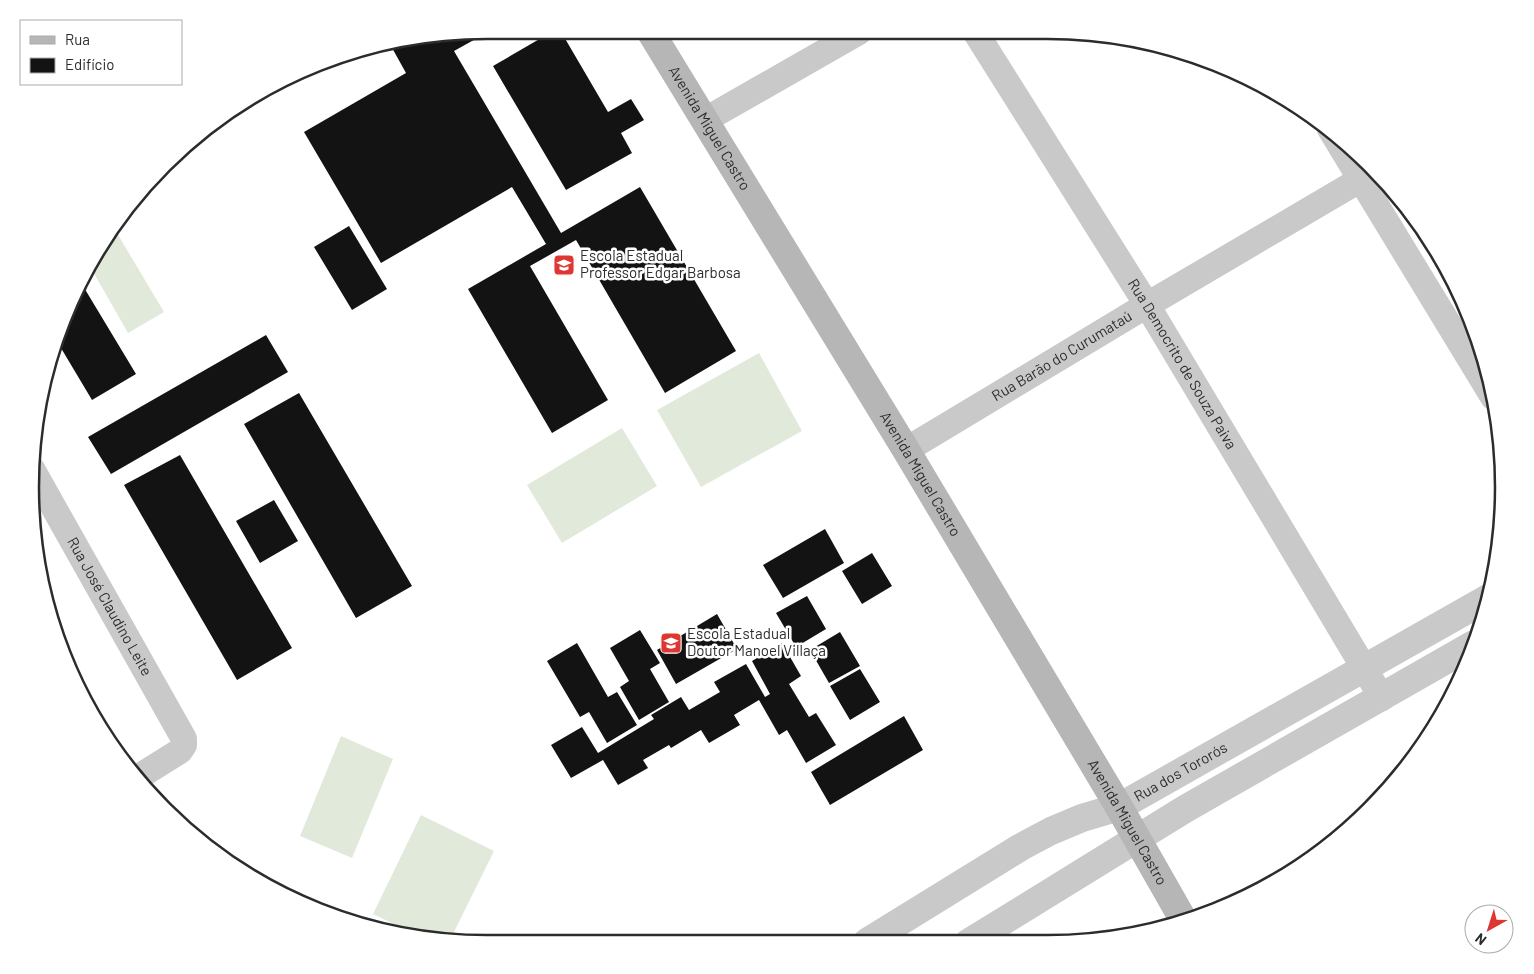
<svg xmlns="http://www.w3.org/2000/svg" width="1534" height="974" viewBox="0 0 1534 974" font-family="Barlow,sans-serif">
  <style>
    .grass { fill: #e1eada }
    .building { fill: #131313 }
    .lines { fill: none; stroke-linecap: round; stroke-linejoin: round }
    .minor { stroke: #c9c9c9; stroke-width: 26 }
    .tertiary { stroke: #c9c9c9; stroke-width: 28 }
    .secondary { stroke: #b6b6b6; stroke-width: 28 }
    .labels { text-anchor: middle; stroke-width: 5; stroke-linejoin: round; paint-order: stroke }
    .street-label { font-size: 15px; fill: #2c2c2c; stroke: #fff }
    .poi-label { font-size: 15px; fill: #2c2c2c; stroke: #fff; text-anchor: start }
    .rim { fill: none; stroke: #2c2c2c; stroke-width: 2.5 }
  </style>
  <rect width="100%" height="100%" fill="#fff"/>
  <path class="grass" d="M114,228l50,84 -36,21 -36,-63z
    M759,353l43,78 -101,56 -44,-77z
    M622,428l35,58 -95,57 -35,-58z
    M341,736l52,23 -41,99 -52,-22z
    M421,815l73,36 -44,89h-23l-54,-26z"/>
  <path class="building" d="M555,30h5l48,82 23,-13 13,21 -23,13 11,20 -66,37 -73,-124z
    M478,31l3,5 -27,15 107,182 79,-46 96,164 -71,42 -89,-153 -46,26 78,134 -56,33 -84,-144 78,-45 -34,-57 -131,76 -77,-131 102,-59 -15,-27z
    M349,226l38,63 -35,21 -38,-63z
    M83,286l53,88 -44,26 -37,-62z
    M266,335l22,37 -177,102 -23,-37z
    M299,393l113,193 -56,32 -112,-194z
    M180,455l112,193 -55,32 -113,-195z
    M274,500l24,41 -38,22 -24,-42z
    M825,529l19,34 -61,35 -20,-33z
    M872,553l20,33 -30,18 -20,-33z
    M807,596l19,33 -30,18 -20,-34z
    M717,614l20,35 -61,35 -19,-34z
    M640,630l20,33 -10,6 19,33 -30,18 -19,-33 9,-6 -19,-33z
    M840,632l20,34 -31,17 -19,-33z
    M577,643l31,54 9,-5 20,33 -30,18 -18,-31 -9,5 -33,-56z
    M782,643l19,33 -12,8 20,33 7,-4 20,32 -30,18 -19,-33 -8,5 -20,-35 -25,15 6,10 -31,18 -8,-13 -30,18 -2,-3 -26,15 5,8 -30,17 -15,-25 -32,18 -20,-33 31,-18 16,26 56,-34 -3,-4 30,-18 8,13 31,-18 -6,-10 32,-18 19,33 5,-3 -18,-33z
    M860,669l20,33 -30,18 -20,-34z
    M904,716l19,34 -93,55 -19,-33z"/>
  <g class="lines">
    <g class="minor">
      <path id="s1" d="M976,33l171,272 235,393"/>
      <path d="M705,120l154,-88"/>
      <path d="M1330,129l163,268"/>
      <path id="s2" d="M906,450l241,-145 228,-134"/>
      <path id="s3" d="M32,469l152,270v6l-4,6 -40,25"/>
    </g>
    <g class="tertiary">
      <path id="s4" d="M867,942l154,-95 30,-16 31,-13 37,-11 371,-210"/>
      <path d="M968,943l217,-134 289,-165"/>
    </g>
    <path class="secondary" id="s5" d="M650,31l256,419 213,357 65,114"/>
  </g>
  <defs>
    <g id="school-square" transform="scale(1.125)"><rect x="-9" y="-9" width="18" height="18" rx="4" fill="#de3733" stroke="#fff"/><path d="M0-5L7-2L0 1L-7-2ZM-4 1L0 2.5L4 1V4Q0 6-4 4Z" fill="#fff"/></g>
  </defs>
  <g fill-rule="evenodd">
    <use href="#school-square" x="564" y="265"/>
    <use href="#school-square" x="671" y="643"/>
  </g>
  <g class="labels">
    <g class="street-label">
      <text dy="5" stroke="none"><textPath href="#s5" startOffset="114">Avenida Miguel Castro</textPath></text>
      <text dy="5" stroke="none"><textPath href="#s2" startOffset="182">Rua Barão do Curumataú</textPath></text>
      <text dy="5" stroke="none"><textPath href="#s1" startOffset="390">Rua Democrito de Souza Paiva</textPath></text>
      <text dy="5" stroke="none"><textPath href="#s5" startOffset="519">Avenida Miguel Castro</textPath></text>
      <text dy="5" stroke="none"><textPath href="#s3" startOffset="158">Rua José Claudino Leite</textPath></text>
      <text dy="5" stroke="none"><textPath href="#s4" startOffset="358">Rua dos Tororós</textPath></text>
      <text dy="5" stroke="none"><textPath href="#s5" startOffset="924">Avenida Miguel Castro</textPath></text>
    </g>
    <g class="poi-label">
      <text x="580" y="261">Escola Estadual<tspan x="580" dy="17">Professor Edgar Barbosa</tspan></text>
      <text x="687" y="639">Escola Estadual<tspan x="687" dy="17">Doutor Manoel Villaça</tspan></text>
    </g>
  </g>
  <path d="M0 0H1534V974H0ZM487 39H1047A448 448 0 0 1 1495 487V487A448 448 0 0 1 1047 935H487A448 448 0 0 1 39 487V487A448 448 0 0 1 487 39Z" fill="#fff" fill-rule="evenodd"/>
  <path class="rim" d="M487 39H1047A448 448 0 0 1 1495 487V487A448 448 0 0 1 1047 935H487A448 448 0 0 1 39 487V487A448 448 0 0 1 487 39Z"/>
  <rect x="20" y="20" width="162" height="65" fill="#ffffff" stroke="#ababab"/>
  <rect x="30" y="36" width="25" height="8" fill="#b6b6b6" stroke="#ababab"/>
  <text x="65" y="45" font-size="15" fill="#2c2c2c">Rua</text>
  <rect x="30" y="58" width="25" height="15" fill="#131313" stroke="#ababab"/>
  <text x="65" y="70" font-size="15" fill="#2c2c2c">Edifício</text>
  <g transform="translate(1489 929) rotate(219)"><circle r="24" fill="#ffffff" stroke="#ababab"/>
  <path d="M0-4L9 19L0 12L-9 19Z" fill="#de3733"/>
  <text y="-8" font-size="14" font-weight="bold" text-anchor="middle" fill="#2c2c2c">N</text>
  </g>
</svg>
